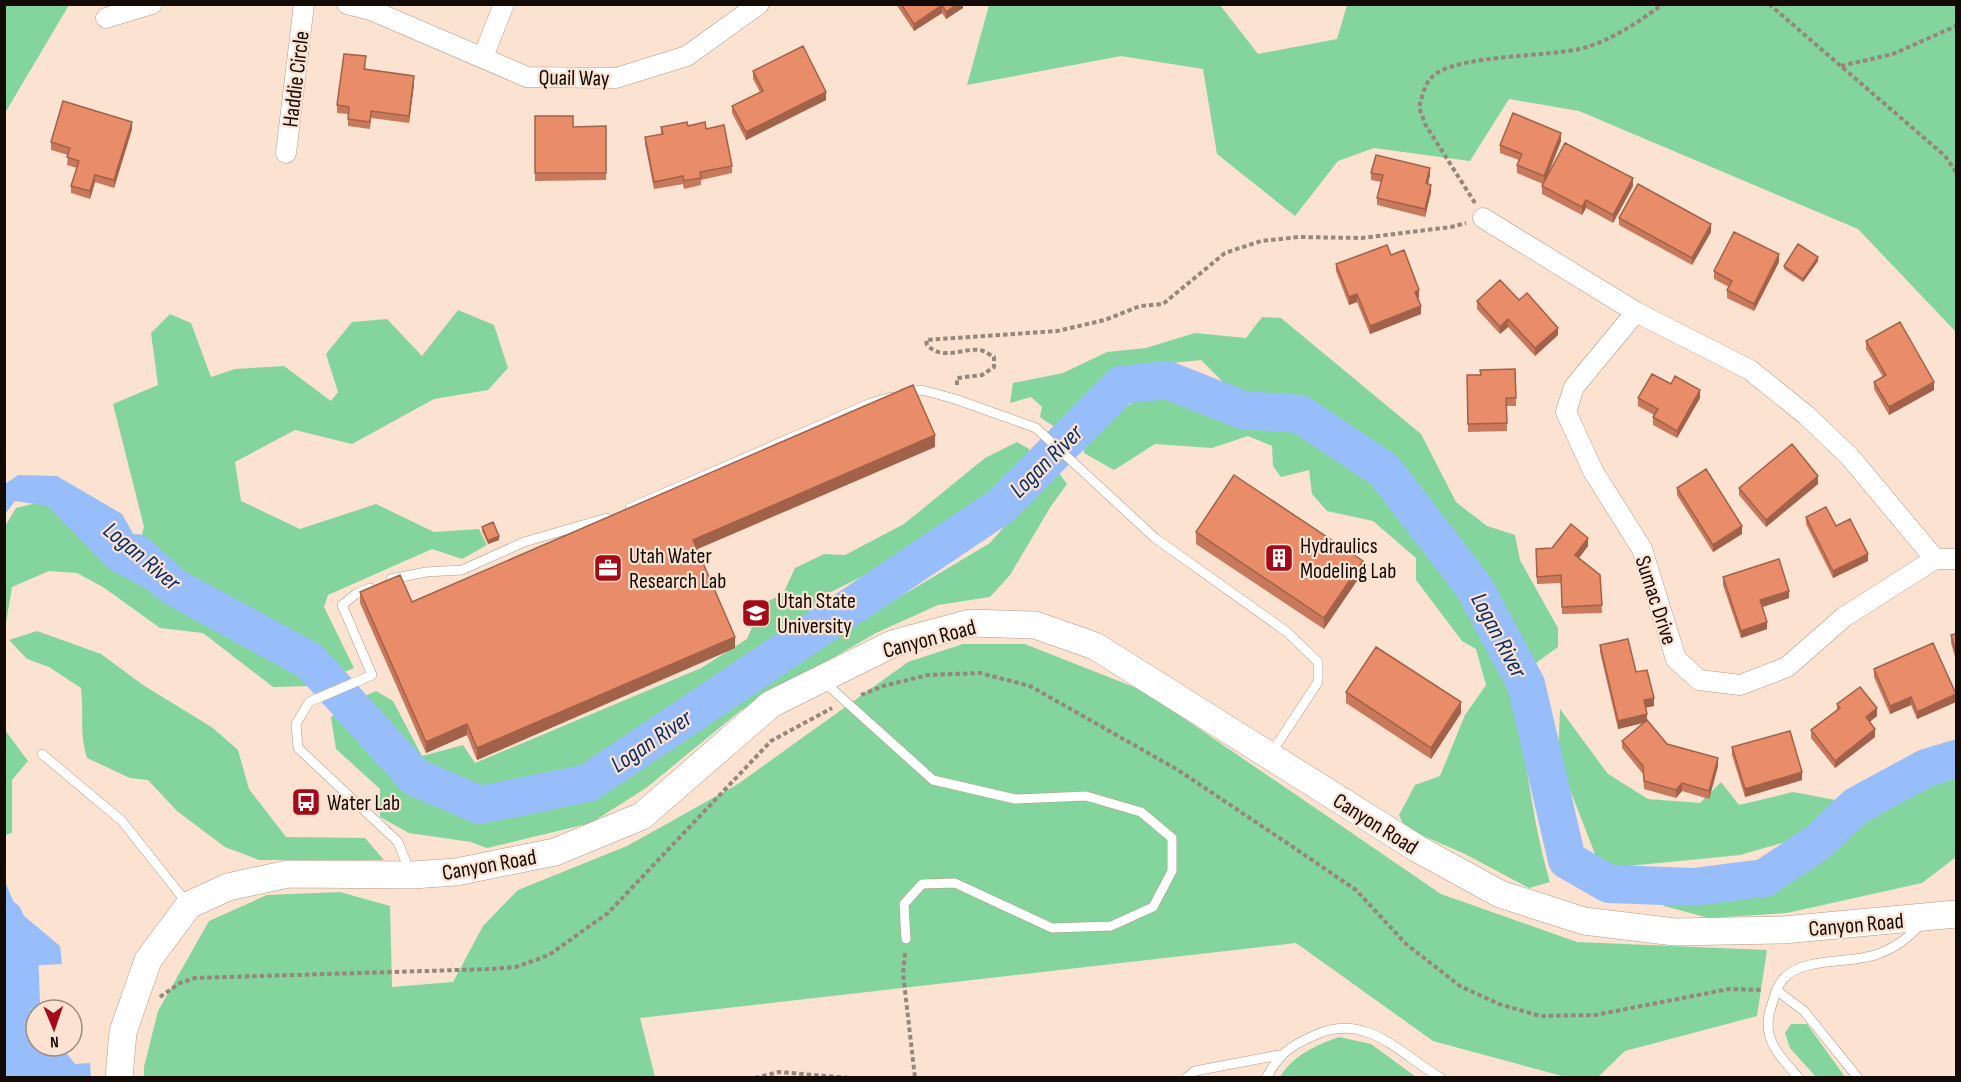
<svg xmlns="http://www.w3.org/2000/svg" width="1961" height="1082" viewBox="0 0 1961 1082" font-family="'Sofia Sans Condensed',sans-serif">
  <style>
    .green { fill: #84d49e }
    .water { fill: #97bdfb }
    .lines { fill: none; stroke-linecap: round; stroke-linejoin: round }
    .river { stroke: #97bdfb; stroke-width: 38 }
    .lane-casing { stroke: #b19a8a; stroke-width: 10 }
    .street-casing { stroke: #b19a8a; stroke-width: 21 }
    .secondary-casing { stroke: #b19a8a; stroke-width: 28 }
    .path { stroke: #97867a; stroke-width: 4; stroke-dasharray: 4.5 3; stroke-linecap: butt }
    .lane { stroke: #fff; stroke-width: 9 }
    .street { stroke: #fff; stroke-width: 20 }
    .secondary { stroke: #fff; stroke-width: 27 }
    .wall { fill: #c8785b }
    .shaded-wall { fill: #a2624a }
    .building { fill: #e88c6a; stroke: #a2624a; stroke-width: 1.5 }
    .labels { text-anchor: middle; stroke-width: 4.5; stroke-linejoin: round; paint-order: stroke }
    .street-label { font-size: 22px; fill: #110a05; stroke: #fbe2d1 }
    .poi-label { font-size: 22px; fill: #110a05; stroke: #fbe2d1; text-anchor: start }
    .water-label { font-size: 24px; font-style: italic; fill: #042d6e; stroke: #fbe2d1 }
  </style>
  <rect width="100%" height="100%" fill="#fbe2d1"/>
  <path class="green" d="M5,4l64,1 -64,108 -1,-108z
    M989,5h231l38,49 79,-15 10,-34h609v327l-98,-103 -279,-118 -70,-12 -39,62 -96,-13 -36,13 -43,55 -78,-62 -14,-85 -82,-13 -154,29z
    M458,310l36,15 14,43 -20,22 -54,9 -82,45 -57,-14 -60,32 6,39 59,28 76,-25 58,28 45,-3 8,16 -25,14 -30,-10 -104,46 -4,12 30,61 -44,18 -37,1 -70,-54 -43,-5 -57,-41 -26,-14 -28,-2 -37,16 -7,42v-103l11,-18 33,-8 85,65 10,-38 -31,-123 45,-19 -7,-52 19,-19 21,9 20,54 24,-8 49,-3 47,35 7,-9 -12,-38 26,-32 35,-3 35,37z
    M1262,317l19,1 140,116 35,68 31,24 28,9 5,25 38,68v19l-22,16 -34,-39c21,85 23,174 48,258l-21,6 -64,-34 -60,-26 -6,-13 16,-30 25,-9 25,-61 21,-30 -10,-36 -14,-8 -46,-61v-22l-43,-37 -46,-10 -15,-17 -3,-24 -28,7 -8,-11 -1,-20 -24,-10 -36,12 -57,-4 -41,26 -30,-17 -1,-11c23,-24 58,-53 95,-51 15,0 68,24 86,31l13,-3 -3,-18 -49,-17 -24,-24 -70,7 -39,23 -36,38 -16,-11 2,-10 -11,-10 -21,6 3,-20 50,-10 44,-21 39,-4 49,-15 51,5z
    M1017,442l12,7 2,15 -28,34 -66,41 -116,58 -30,41 -94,57 -30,29 11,10 41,-25 84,-63 105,-54 82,-49 56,-64 13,-6 8,11 -16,22 -41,69 -20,22 -52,8 -62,28 -136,78 -94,77 -55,35 -104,25 -16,-6 -62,-9 -29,-16v-28l-44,-40 -5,-32 23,-16 22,-10 17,10 29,55 41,-11 12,18 226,-95 46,-29 15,-35 21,-10 12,-26 29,-14 21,1 59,-31 81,-66z
    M37,631l64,23 42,31 70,43 25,22 11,39 37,48 79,1 19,22h-125l-34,-13 -48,-36 -29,-31 -18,-2 -43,-20c-8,-26 -3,-44 -6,-70l-32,-21 -22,-8 -18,-19z
    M963,644h62l119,47 297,203 136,48 190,8 -10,66 -132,35 -27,26h-32l-133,-36 -137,-98 -656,75 15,59 -511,1v-11l14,-56 51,-90 58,-26 73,-3 50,14 2,81 61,-5 30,-56 35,-36 109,-44 111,-62 170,-122z
    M1560,709l48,65 40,25 52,4 21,-21 18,23 54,-13 53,10 5,20 54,-30 51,-18v83l-34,26 -135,30 -78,5 -45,-12 -3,-9 10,-6h38l78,-10 10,-33 -5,-8 -52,15 -132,13 -11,-9 -39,-100z
    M5,730l23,31 -16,19v53l-7,2z
    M1791,1024h16l38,53h-29l-26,-29 -5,-15z
    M1339,1037l32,7 45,33h-136c12,-21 36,-32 59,-40z"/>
  <path class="water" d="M18,475l39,1 65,38 17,30 59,73 -90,-49 -60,-62 -33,-5 -10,13v-30z
    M4,879l13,31 43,36 2,18 -57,3z
    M36,1028v18l27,3 12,15 15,-1 1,14h-86v-47z"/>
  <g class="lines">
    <path class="river" d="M136,553l38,34 136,74 105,116 65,28 108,-22 413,-277 120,-121 46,-5 76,30 57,4 84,56 90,117 52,97 41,176 42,24 84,3 71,-9 53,-35 39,-37 70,-38 30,-9
      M4,918l15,33 3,78 -8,49"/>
    <g class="lane-casing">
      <path id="lane" d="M904,393l18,-3 33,9 81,29 119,110 132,94 31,30v20l-48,73
        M630,508l241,-105 20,-6
        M391,579l35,-7 36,-2 62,-28 83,-24
        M370,588l-14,6 -14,11 30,70 -63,27 -13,22 2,24 100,94 12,30
        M823,681l110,99 82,19 71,-3 55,16 31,26v33l-19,36 -42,19 -59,2 -97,-45 -33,1 -18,20 2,35
        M42,754l80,67 65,82
        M1776,990l28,21 54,67
        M1186,1078l9,-7 84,-16
        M1266,1078c13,-23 22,-31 47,-42 53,-25 84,16 128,42
        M1799,1078c-19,-21 -37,-38 -29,-68 4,-10 6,-25 15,-33 20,-20 67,-13 93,-23 19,-7 31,-17 44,-31"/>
    </g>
    <g class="street-casing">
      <path id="street" d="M347,4l24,6 156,67 89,1 71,-22 72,-52
        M106,18l46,-14
        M483,57l21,-53
        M286,153l18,-149
        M1483,218l153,94 114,58 56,45 44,42 85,102h21
        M1636,312l-62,75 -8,25 27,59 49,78 34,110 23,21 41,5 47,-18 57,-50 91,-58"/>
    </g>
    <g class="secondary-casing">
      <path id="secondary" d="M119,1078l4,-46 25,-72 41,-55 39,-18 60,-13 124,1 44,-3 99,-20 87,-36 129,-112 121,-60 78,-21 65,2 60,21 323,203 82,45 84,27 91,11 108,-2 173,-16"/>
    </g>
    <path class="path" d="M1769,4l176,152 11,16
      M1841,66l52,-12 63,-28
      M1475,203l-50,-79 -6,-17c3,-9 5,-22 12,-29 22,-25 122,-20 156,-31 28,-9 53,-26 76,-43
      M957,385v-7l25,-3 12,-8v-10c-4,-2 -9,-6 -14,-7 -19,-2 -37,11 -53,-5l-1,-5 131,-9 48,-11 35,-14 23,-2 62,-51 36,-12 38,-4 63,1 89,-11 15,-4
      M861,695l22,-9 45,-11 52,-2 50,13 148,84 112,75 66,45 50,54 54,42 39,18 41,12 55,-1 134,-26 34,1
      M905,953l-2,20 12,105
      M160,997l20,-14 15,-5 296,-9 25,-2 33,-12 59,-42 163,-172 61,-33
      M755,1078l24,-6 70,6"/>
    <use href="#lane" class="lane"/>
    <use href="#street" class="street"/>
    <use href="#secondary" class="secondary"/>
  </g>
  <path class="wall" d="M896,4h67v4l-17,11 -4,-6 -28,18z
    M366,64l-1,6 49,14 -5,39 -38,-5 -1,11 -22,-3v-12l-11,-1v-8z
    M753,71l73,29 -80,40 -14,-27v-7l28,-14 -7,-13z
    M535,116l38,11 33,-1v54l-71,1z
    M688,126l18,3 26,37v7l-31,7v5l-17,4 -1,-5 -29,5 -9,-45v-7l16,-3v-7z
    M132,129l-18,59 -19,-6 -5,17 -19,-6v-7l6,-18 -10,-3 1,-10 -17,-5v-8z
    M1561,141l-14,36 86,9 -20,37 -27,-15 -4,7 -40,-21v-8l1,-2 -26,-11v-8l2,-5 -19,-7v-8z
    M1371,173l59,2 -2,9 3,8 -6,25 -48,-12v-7l4,-16 -10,-2z
    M1619,218l92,14 -19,33 -73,-40z
    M1391,255l28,43h-1l3,16 -51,20 -13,-32 -8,3 -13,-34v-7z
    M1818,261l-15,21 -19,-13v-3z
    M1779,262l-25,49 -27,-13v-8l2,-3 -15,-8v-8z
    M1519,300l39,35 -23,21 -27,-29 -8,7 -23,-25v-8z
    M1866,341l68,49 -45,25 -15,-26v-7l9,-5 -17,-28z
    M1515,369l1,37h-9v25l-39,1 -1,-57h14z
    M1671,384l29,14 -23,40 -24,-13v-8l1,-2 -16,-9v-8z
    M935,447l-238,102 38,99 -258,112 -10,-25 -41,18 -66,-150v-11l52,10z
    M1818,484l-52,43 -27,-32v-7z
    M1677,488l65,46 -29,18 -36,-57z
    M1806,517l30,9 32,35 -35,17 -27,-54z
    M482,527l17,13 -11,4 -6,-13z
    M1196,532l167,40 -39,57 -128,-85z
    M1588,546l-9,12 21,17 2,38 -40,1 -1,-31 -24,1 -1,-35z
    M1723,577l66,21 -27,9 5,22 -26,9 -18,-53z
    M1956,634v26l-5,-17v-8z
    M1600,645l36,27 18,34 -8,1 1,14 20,23 51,22 -9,33 -27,-8 -6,7 -32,-9 -1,-15 -21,-26v-7l21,-18 -25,6 -18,-77z
    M1874,669l82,33 -39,17 -6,-14 -21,9 -16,-37z
    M1346,692l115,21 -30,46 -85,-56z
    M1837,704l40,12 -8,6 6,15 -40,31 -24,-30v-8l26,-20z
    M1732,747l70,33 -57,17 -13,-42z"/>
  <path class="shaded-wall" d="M957,4h6v4l-17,11v-7z
    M942,5v8l-28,18v-7z
    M414,76v8l-5,39v-7z
    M826,92v8l-80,40v-8z
    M132,122v7l-18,59v-8z
    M1561,133v8l-17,43v-8z
    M1430,168v7l-4,16v-8z
    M95,175v7l-5,17v-8z
    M1633,178v8l-20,37v-8z
    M1431,185v7l-6,25v-8z
    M1586,200v8l-4,7v-8z
    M1711,224v8l-19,33v-7z
    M1779,254v8l-25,49v-7z
    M1818,257v4l-15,21v-3z
    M1419,290v8l-4,1v-7z
    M1357,294v8l-8,3v-8z
    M1421,306v8l-51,20v-8z
    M1508,319v8l-8,7v-7z
    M1558,328v7l-23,21v-8z
    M1934,382v8l-45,25v-8z
    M1700,390v8l-23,40v-7z
    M935,435v12l-242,104v-11z
    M1818,476v8l-52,43v-7z
    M1742,526v8l-29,18v-7z
    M499,536v4l-11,4v-3z
    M1588,538v8l-13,17v-8z
    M1868,554v7l-35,17v-7z
    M1363,561v11l-39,57v-11z
    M1789,591v7l-29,10v-8z
    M1767,622v7l-26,9v-7z
    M735,637v11l-258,112v-12z
    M1956,694v8l-39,17v-7z
    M1911,697v8l-21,9v-8z
    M1654,698v8l-10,2v-8z
    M1461,702v11l-30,46v-11z
    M1877,708v8l-11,9v-8z
    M1647,714v8l-29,7v-8z
    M467,724v11l-41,18v-11z
    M1875,729v8l-40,31v-7z
    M1718,758v8l-9,33v-8z
    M1802,772v8l-57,17v-8z
    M1682,783v8l-6,7v-8z"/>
  <path class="building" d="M901,4h56l-11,8 -4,-7 -28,19z
    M803,46l23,46 -80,40 -14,-26 31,-15 -10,-20z
    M344,54l22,2 -2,13 50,7 -5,40 -38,-5 -1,11 -22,-3 1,-12 -12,-2z
    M63,101l69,21 -18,58 -19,-5 -5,16 -19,-5 8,-25 -12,-4 3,-9 -19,-6z
    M1513,113l48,20 -17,43 -27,-11 5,-11 -22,-9z
    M535,116h38v11l33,-1v47h-71z
    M687,122l1,4 17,-4 1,7 18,-4 8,41 -32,6 1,6 -17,3 -1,-5 -29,6 -9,-45 18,-3 -2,-7z
    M1565,143l68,35 -20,37 -27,-15 -4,7 -40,-21z
    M1376,155l54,13 -4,15 5,2 -6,24 -48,-11 6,-23 -12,-2z
    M1638,184l73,40 -19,34 -73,-40z
    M1734,232l45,22 -25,50 -27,-14 5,-9 -18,-10z
    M1798,244l20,13 -15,22 -19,-13z
    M1387,245l4,10 13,-5 15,40 -4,2 6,14 -51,20 -13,-32 -8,3 -13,-33z
    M1500,280l19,20 8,-7 31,35 -23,20 -27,-29 -8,8 -23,-26z
    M1900,322l34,60 -45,25 -15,-25 12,-7 -20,-34z
    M1515,369l1,29h-10l1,25 -39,1 -1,-49h14l-1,-5z
    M1652,374l19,10 4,-8 25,14 -23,41 -24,-14 5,-8 -20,-11z
    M913,385l22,50 -242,105 42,97 -258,111 -10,-24 -41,18 -66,-150 40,-17 12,27z
    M1792,444l26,32 -52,44 -27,-32z
    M1706,469l36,57 -29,19 -36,-57z
    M1234,475l129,86 -39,57 -128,-86z
    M1826,507l10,19 14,-7 18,35 -35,17 -27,-54z
    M493,522l6,14 -11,5 -6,-14z
    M1571,524l17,14 -13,17 25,20 2,30 -40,2 -1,-32 -24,2 -1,-28 16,-1z
    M1779,559l10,32 -29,9 7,22 -26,9 -18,-54z
    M1956,634v19l-5,-18z
    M1628,639l8,33 11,-2 7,28 -10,2 3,14 -29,7 -18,-76z
    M1933,643l23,51 -39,18 -6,-15 -21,9 -16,-37z
    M1376,647l85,55 -30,46 -85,-56z
    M1860,687l17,21 -11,9 9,12 -40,32 -24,-31 29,-22 -3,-4z
    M1647,720l20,24 51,14 -9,33 -27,-8 -6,7 -32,-9 -1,-15 -21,-25z
    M1790,731l12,41 -57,17 -13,-42z"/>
  <defs>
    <g id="building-square" transform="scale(1.5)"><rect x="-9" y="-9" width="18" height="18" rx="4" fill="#a40a18" stroke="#fbe2d1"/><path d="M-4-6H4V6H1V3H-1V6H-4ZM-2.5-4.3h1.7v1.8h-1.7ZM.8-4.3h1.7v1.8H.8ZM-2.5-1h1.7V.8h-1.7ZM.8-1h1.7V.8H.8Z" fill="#fff"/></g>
    <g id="office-square" transform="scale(1.5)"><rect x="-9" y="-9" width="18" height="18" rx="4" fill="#a40a18" stroke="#fbe2d1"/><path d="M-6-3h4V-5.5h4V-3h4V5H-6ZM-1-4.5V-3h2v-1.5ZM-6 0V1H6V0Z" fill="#fff"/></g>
    <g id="university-square" transform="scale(1.5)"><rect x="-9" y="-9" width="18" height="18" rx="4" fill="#a40a18" stroke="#fbe2d1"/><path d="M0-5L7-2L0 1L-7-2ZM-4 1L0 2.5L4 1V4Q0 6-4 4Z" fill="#fff"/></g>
    <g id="bus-square" transform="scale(1.5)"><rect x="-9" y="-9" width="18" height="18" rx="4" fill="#a40a18" stroke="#fbe2d1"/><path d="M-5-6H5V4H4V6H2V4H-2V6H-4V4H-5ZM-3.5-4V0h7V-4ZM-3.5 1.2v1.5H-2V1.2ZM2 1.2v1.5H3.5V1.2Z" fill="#fff"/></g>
  </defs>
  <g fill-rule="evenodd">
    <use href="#building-square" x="1279" y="558"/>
    <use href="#office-square" x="608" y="568"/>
    <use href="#university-square" x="756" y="613"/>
    <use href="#bus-square" x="306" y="802"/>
  </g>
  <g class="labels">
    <g class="street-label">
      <text transform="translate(574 77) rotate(1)" y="8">Quail Way</text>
      <text transform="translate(295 79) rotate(-83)" y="8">Haddie Circle</text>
      <text transform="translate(1657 600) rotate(72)" y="8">Sumac Drive</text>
      <text transform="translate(929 638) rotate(-15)" y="8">Canyon Road</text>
      <text transform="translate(1376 823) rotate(32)" y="8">Canyon Road</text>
      <text transform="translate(489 864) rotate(-10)" y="8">Canyon Road</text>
      <text transform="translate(1856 924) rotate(-5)" y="8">Canyon Road</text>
    </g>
    <g class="poi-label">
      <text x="1300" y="553">Hydraulics<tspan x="1300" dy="25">Modeling Lab</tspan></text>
      <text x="629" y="563">Utah Water<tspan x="629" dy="25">Research Lab</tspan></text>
      <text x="777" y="608">Utah State<tspan x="777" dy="25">University</tspan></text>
      <text x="327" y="810">Water Lab</text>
    </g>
    <g class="water-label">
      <text transform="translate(1046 461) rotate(-45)" y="8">Logan River</text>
      <text transform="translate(142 556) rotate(40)" y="8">Logan River</text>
      <text transform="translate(1499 635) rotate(62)" y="8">Logan River</text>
      <text transform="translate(651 741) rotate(-34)" y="8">Logan River</text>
    </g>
  </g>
  <rect width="1961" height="1082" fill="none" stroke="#110a05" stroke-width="12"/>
  <g transform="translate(54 1028) rotate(178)"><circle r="28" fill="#fbe2d1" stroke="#9d8c7f" stroke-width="1.5"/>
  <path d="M0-4.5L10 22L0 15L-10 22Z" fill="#a40a18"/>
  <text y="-9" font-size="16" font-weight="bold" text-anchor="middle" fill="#110a05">N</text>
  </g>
</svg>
